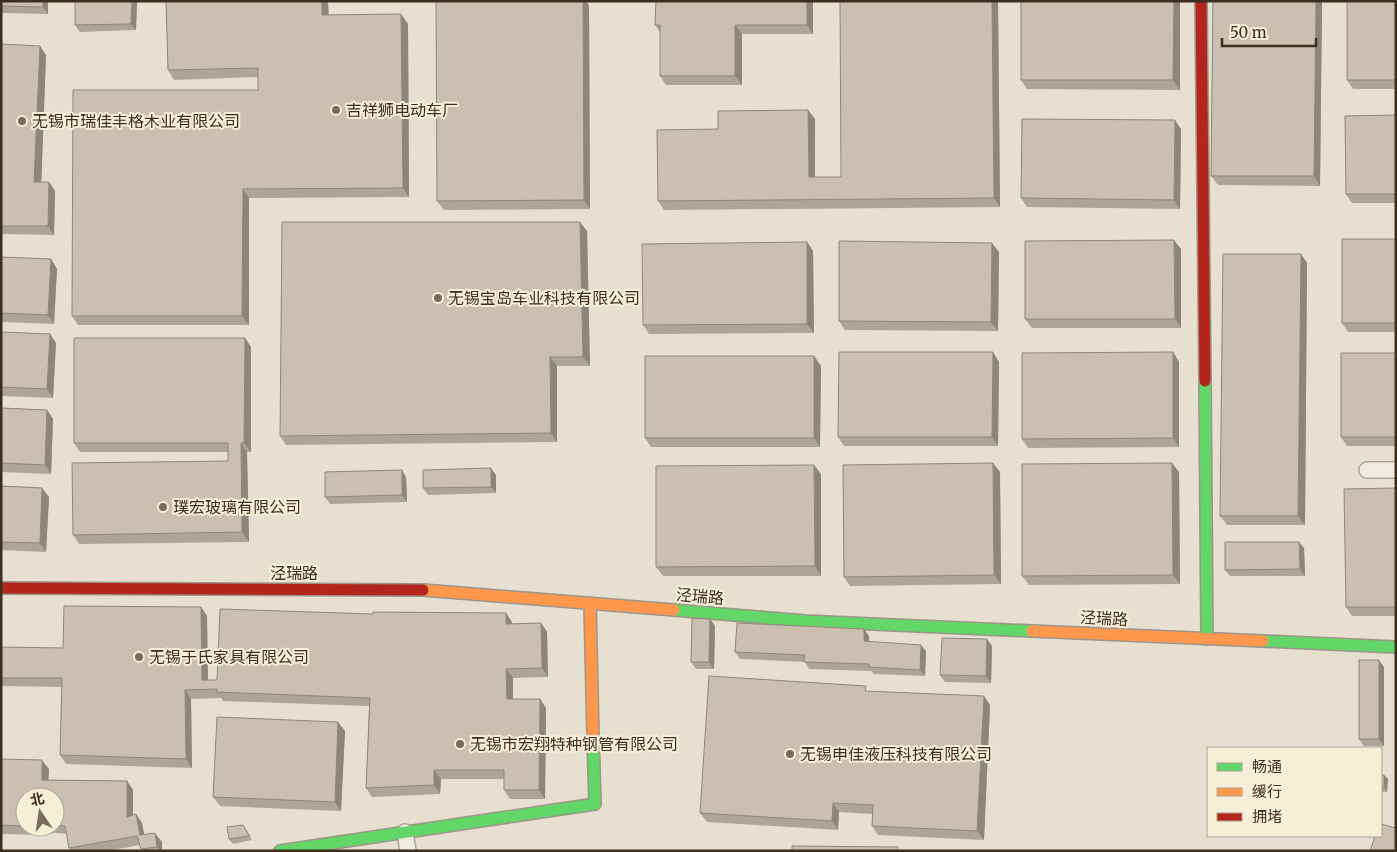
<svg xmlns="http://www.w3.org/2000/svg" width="1397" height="852" viewBox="0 0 1397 852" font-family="Merriweather,'Noto Sans SC',serif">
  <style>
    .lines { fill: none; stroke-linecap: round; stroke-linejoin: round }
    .street-casing { stroke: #ada599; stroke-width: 18 }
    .fast-casing { stroke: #9c958a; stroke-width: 14 }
    .slow-casing { stroke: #9c958a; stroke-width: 14 }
    .jam-casing { stroke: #9c958a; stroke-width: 14 }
    .street { stroke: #efebe3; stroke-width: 15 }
    .fast { stroke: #63d668; stroke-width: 11 }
    .slow { stroke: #ff974d; stroke-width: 11 }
    .jam { stroke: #b3261e; stroke-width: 11 }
    .wall { fill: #afa499; fill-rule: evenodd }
    .shaded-wall { fill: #8e867d }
    .building { fill: #cbbfb2; stroke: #8e867d }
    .poi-dot { fill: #786c5e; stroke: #f7eed8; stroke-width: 2 }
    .labels { text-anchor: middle; stroke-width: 4; stroke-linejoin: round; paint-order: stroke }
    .poi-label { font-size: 16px; fill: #3d2e20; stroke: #f7eed8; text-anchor: start }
    .street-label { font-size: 16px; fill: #3d2e20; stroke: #f7eed8 }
  </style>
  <rect width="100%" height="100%" fill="#e7e0d1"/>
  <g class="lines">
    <g class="street-casing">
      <path id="street" d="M1367,470h29
        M405,832l3,19"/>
    </g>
    <g class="fast-casing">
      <path id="fast" d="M1205,381l2,258
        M674,610l131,11 227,10
        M1263,641l133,6
        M280,851l315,-47 -2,-68"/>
    </g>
    <g class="slow-casing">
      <path id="slow" d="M423,590l251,20
        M590,603l3,133
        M1032,631l231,10"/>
    </g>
    <g class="jam-casing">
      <path id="jam" d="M1201,1l4,380
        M1,588l422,2"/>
    </g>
    <use href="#street" class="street"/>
    <use href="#fast" class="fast"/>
    <use href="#slow" class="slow"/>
    <use href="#jam" class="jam"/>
  </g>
  <path class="wall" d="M1,1h47v13l-47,-1z
    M137,1l-1,29 -56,2 -5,-7z
    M166,1h161l1,3 1,11 79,9 1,173 -160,1v127h-171l-6,-9 186,-226v-13l-84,3 -6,-10z
    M656,1h156l1,33h-71v51h-76l-6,-9v-44l-5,-7z
    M998,1l2,206 -336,3 -6,-9 60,-72 97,-10v58h26z
    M1180,1v89l-153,-1 -6,-9z
    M1213,1h109l-2,185 -102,-1 -7,-9z
    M1396,1v88h-43l-6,-9z
    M589,5l1,204 -146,1 -7,-9z
    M1,44l45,11 -5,127h8l6,9 -1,44 -53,-1z
    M1396,115v88h-44l-6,-9z
    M1181,129l-1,80 -153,-2 -6,-9z
    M587,231l3,135h-33v76l-271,3 -6,-9z
    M1396,239v93h-48l-6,-9z
    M807,242l6,9 1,82 -165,1 -6,-9z
    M1181,249v79h-149l-7,-9z
    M999,252l-1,79 -153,-1 -6,-9z
    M1301,254l6,9 -2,262h-78l-7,-9z
    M1,257l50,2 6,10 -3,55 -53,-2z
    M1,332l49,2 6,9 -3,55 -52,-2z
    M245,338l6,9v105h-4l2,90 -170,2 -6,-9 155,-74v-9h-148l-6,-9z
    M1173,352l6,10v85l-151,1 -6,-9z
    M1396,353v93h-49l-6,-9z
    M814,356l7,10 -1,81h-169l-6,-9z
    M999,362l-1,84h-154l-6,-9z
    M1,408l46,2 6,9 -2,55 -50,-2z
    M1000,472l1,112 -151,2 -6,-9z
    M1179,472l1,112 -151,1 -7,-9z
    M821,474v102h-158l-7,-9z
    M496,475v18l-68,2 -5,-7z
    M406,477l1,25 -77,2 -5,-7z
    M1,486l41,2 7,9 -3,55 -45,-2z
    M1396,488v128h-44l-6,-9z
    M1304,548l1,28h-75l-5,-6z
    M201,607l6,9 1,64h9l156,-66 133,-1 6,9v2l29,-1 6,9 1,45 -35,1v21h27l6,9 -1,91h-35l-6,-9v-11h-63l-1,15 -68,3 -6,-9 3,-82 -146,-5 -2,-3 -30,1 1,69 -126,-4 -6,-9 2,-68 -61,-1v-39l62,1z
    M710,619l5,7 -1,43h-18l-5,-7z
    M869,636v6l57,9 -1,25 -52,-2 -1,-3 -63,-2 -4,-7 -65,-3 -5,-7z
    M992,646l-1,37 -46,-1 -5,-7z
    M1384,667v79h-20l-5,-7z
    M869,691l121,14 -6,135 -106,-5 -6,-9v-12l-33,-2 -1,18 -131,-8 -7,-9z
    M345,731l-4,80 -121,-5 -7,-9z
    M1,759l48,10 -1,11 79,1 6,9v25l3,-1 6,9 2,12 18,7v9h-20l-2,-6 -32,6h-37l-2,-3 -2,-14 -20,-2v3l-46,-1zM25,797h30v30h-30z
    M1381,775l7,4 -1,13h-6z
    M247,830l5,10 -19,4 -4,-5z"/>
  <path class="shaded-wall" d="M43,1h5v13l-5,-7z
    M132,1h5l-1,29 -5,-6z
    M322,1h5l1,3 1,20 -7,-9z
    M583,1h3l3,4 1,204 -6,-9z
    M807,1h5l1,1v32l-6,-9z
    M992,1h6l2,206 -6,-9z
    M1174,1h6v89l-7,-10z
    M1316,1h6l-2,185 -6,-10z
    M401,14l7,10 1,173 -6,-9z
    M735,25l7,9v51l-7,-9z
    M40,46l6,9 -5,136 -7,-9z
    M808,110l7,9v67l-6,-9z
    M1175,120l6,9 -1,80 -6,-9z
    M49,182l6,9 -1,44 -6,-9z
    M243,189l6,9v127l-7,-9z
    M580,222l7,9 3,135 -7,-9z
    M1174,240l7,9v79l-6,-9z
    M807,242l6,9 1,82 -7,-9z
    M992,243l7,9 -1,79 -7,-9z
    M1301,254l6,9 -2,262 -7,-9z
    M51,259l6,10 -3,55 -6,-9z
    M50,334l6,9 -3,55 -6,-9z
    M245,338l6,9v105l-7,-9z
    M993,352l6,10 -1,84 -6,-9z
    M1173,352l6,10v85l-6,-9z
    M814,356l7,10 -1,81 -6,-9z
    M550,357l7,9v76l-6,-9z
    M47,410l6,9 -2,55 -6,-9z
    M241,443l6,9 2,90 -7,-10z
    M993,463l7,9 1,112 -7,-9z
    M1172,463l7,9 1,112 -7,-9z
    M814,465l7,9v102l-6,-10z
    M491,468l5,7v18l-5,-6z
    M402,470l4,7 1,25 -5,-7z
    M42,488l7,9 -3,55 -6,-9z
    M1299,542l5,6 1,28 -5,-7z
    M201,607l6,9 1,73 -6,-9z
    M506,613l6,9v11l-6,-9z
    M710,619l5,7 -1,43 -5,-7z
    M541,623l6,9 1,45 -6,-9z
    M864,629l5,7v12l-5,-7z
    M987,639l5,7 -1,37 -5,-7z
    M921,645l5,6 -1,25 -5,-6z
    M1379,660l5,7v79l-5,-7z
    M506,669l7,9v30l-6,-9z
    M185,690l6,9 1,69 -6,-9z
    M984,696l6,9 -6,135 -7,-9z
    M540,699l6,9 -1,91 -6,-9z
    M338,722l7,9 -4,80 -6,-9z
    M42,760l7,9 -1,20 -6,-9z
    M434,770l7,9 -1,15 -6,-9z
    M1384,775l4,4 -1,13 -3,-5z
    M127,781l6,9v36l-6,-9z
    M833,803l6,9 -1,18 -6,-9z
    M136,814l6,9 4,21 -6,-9z
    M41,827h3l3,5v3z
    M155,833l7,9v9h-3l-2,-4z"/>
  <path class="building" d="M1,1h42v6l-42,-1z
    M75,1h57l-1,23 -56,1z
    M166,1h156v14l79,-1 2,174 -160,1 -1,127h-170l1,-226h185v-22l-90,2z
    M436,1h147l1,199 -147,1z
    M656,1h151v24h-72v51h-75v-51h-5z
    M840,1h152l2,197 -336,3 -1,-71 61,-1v-18l90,-1 1,67h32z
    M1021,1h153l-1,79h-152z
    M1213,1h103l-2,175h-103z
    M1347,1h49v79h-49z
    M1,44l39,2 -6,136h15l-1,44h-47z
    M1396,115v79h-50l-1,-78z
    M1022,119l153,1 -1,80 -153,-2z
    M282,222h298l3,135h-33l1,76 -271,3z
    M1342,239h54v84h-54z
    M1174,240l1,79h-150v-78z
    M839,241l153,2 -1,79 -152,-1z
    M807,242v82l-164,1 -1,-81z
    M1223,254h78l-3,262h-78z
    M1,257l50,2 -3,56 -47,-2z
    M1,332l49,2 -3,55 -46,-2z
    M74,338h171l-1,105h-3l1,89 -169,3 -1,-72 156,-2v-18h-154z
    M839,352h154l-1,85h-154z
    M1173,352v86l-151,1v-86z
    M1341,353h55v84h-55z
    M645,356h169v82h-169z
    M1,408l46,2 -2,55 -44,-2z
    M993,463l1,112 -150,2 -1,-112z
    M1172,463l1,112 -151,1v-112z
    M814,465l1,101 -159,1v-101z
    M491,468v19l-68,1v-18z
    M402,470v25l-77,2v-25z
    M1,486l41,2 -2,55 -39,-1z
    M1396,488v119h-50l-2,-118z
    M1225,542h74l1,27 -75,1z
    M64,606l137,1 1,73h15l3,-71 153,5v-2l133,1v11l35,-1 1,45 -36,1 1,30h33l-1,91h-35v-20h-70v15l-68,3 4,-90 -153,-6v-3l-32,1 1,69 -126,-4 2,-77h-61v-31l62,1z
    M692,618l18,1 -1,43h-18z
    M737,623l127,6v12l57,4 -1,25 -51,-3v-3l-65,-2 1,-7 -70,-3z
    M942,638l45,1 -1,37 -46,-1z
    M1359,660h20v79h-20z
    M709,676l157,10 -1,5 119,5 -7,135 -105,-5 1,-21 -40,-2 -1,18 -132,-8z
    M217,717l121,5 -3,80 -122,-5z
    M1,759l41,1v20l85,1v36l9,-3 4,21 15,-2 2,14 -16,2 -4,-13 -68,12 -4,-22 -10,-2v-27h-30v29l-24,-1z
    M1381,775h3v12h-3z
    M1381,824l15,4v23h-26l5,-15h6z
    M243,825l6,11 -20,3 -2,-12z
    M792,846l106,1v4h-106z"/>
  <g class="poi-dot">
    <circle cx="336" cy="110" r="5"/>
    <circle cx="22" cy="121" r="5"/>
    <circle cx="438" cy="298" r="5"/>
    <circle cx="163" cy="507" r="5"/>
    <circle cx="139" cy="657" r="5"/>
    <circle cx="460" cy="744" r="5"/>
    <circle cx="790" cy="754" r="5"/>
  </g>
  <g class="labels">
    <g class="poi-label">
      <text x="346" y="116">吉祥狮电动车厂</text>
      <text x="32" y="127">无锡市瑞佳丰格木业有限公司</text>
      <text x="448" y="304">无锡宝岛车业科技有限公司</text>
      <text x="173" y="513">璞宏玻璃有限公司</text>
      <text x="149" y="663">无锡于氏家具有限公司</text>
      <text x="470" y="750">无锡市宏翔特种钢管有限公司</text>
      <text x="800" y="760">无锡申佳液压科技有限公司</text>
    </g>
    <g class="street-label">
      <text x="294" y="579">泾瑞路</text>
      <text transform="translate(700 596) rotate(5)" y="6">泾瑞路</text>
      <text transform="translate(1104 618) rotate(3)" y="6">泾瑞路</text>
    </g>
  </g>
  <rect width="1397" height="852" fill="none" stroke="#3d2e20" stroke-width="5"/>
  <rect x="1207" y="747" width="175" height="90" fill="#f7eed8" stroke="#ada18e"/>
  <rect x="1217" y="763" width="25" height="8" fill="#63d668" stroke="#ada18e"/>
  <text x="1252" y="772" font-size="15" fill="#3d2e20">畅通</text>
  <rect x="1217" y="788" width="25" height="8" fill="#ff974d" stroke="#ada18e"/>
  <text x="1252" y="797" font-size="15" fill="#3d2e20">缓行</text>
  <rect x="1217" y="813" width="25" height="8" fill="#b3261e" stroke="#ada18e"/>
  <text x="1252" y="822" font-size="15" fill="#3d2e20">拥堵</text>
  <g transform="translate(40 812) rotate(347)"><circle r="24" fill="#f7eed8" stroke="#ada18e"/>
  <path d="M0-4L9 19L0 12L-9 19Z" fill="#786c5e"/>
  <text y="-8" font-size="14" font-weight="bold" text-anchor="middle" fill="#3d2e20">北</text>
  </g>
  <path d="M1222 38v8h94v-8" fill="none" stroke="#3d2e20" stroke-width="2.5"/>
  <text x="1230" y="38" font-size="15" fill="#3d2e20" stroke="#f7eed8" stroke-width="4" paint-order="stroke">50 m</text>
</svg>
